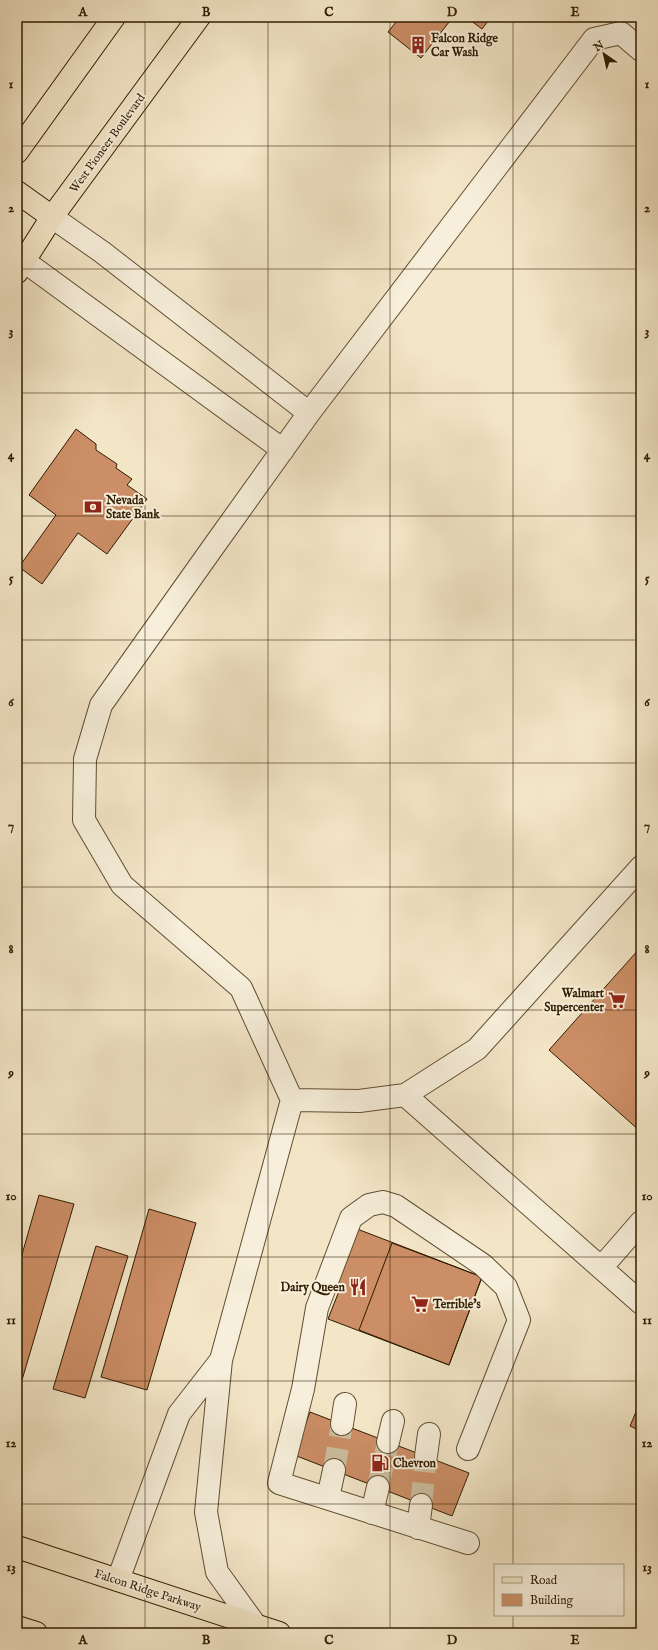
<svg xmlns="http://www.w3.org/2000/svg" width="658" height="1650" viewBox="0 0 658 1650" font-family="'IM FELL English',serif">
  <style>
    .building { fill: #cc8e66; stroke: #2f1c01 }
    .lines { fill: none; stroke-linecap: round; stroke-linejoin: round }
    .minor-tunnel { stroke: #ccbe9f; stroke-width: 22; stroke-dasharray: 22 11; stroke-linecap: butt }
    .minor-casing { stroke: #604e32; stroke-width: 24 }
    .major-casing { stroke: #2f1c01; stroke-width: 24 }
    .minor { stroke: #f7efdb; stroke-width: 22 }
    .major { stroke: #f3e6c7; stroke-width: 22 }
    .grid { fill: none; stroke: #2f1c01; stroke-width: 1; stroke-opacity: 0.55 }
    .labels { text-anchor: middle; stroke-width: 4; stroke-linejoin: round; paint-order: stroke }
    .poi-label { font-size: 12px; font-weight: bold; fill: #2f1c01; stroke: #f7efdb; text-anchor: start }
    .street-label { font-size: 12px; fill: #2f1c01; stroke: #f7efdb }
    .neatline { fill: none; stroke: #2f1c01; stroke-width: 1.5 }
    .grid-label { font-size: 13px; text-anchor: middle; font-weight: bold; fill: #2f1c01 }
  </style>
  <rect width="100%" height="100%" fill="#f3e6c7"/>
  <filter id="stains"><feTurbulence type="fractalNoise" baseFrequency=".005" numOctaves="4"/><feColorMatrix values="0 0 0 0 .2 0 0 0 0 .09 0 0 0 0 .02 0 0 0 .5 -.17"/></filter>
  <radialGradient id="worn" r=".72"><stop offset=".6" stop-color="#630" stop-opacity="0"/><stop offset="1" stop-color="#630" stop-opacity=".3"/></radialGradient>
  <path class="building" d="M400,17h53l-32,41 -33,-26z
    M466,17h25l-9,12z
    M76,429l20,15v6l21,14 -1,4 16,11 -5,6 20,14 -40,55 -29,-21 -36,51 -23,-17 37,-52 -27,-20z
    M640,948l1,1v183l-92,-82z
    M39,1195l35,9 -52,176 -5,-1v-107z
    M149,1209l47,14 -49,167 -46,-13z
    M352,1227l130,50 -33,88 -121,-46 13,-33 -11,-4z
    M392,1243l90,34 -33,88 -90,-35z
    M96,1246l32,10 -43,142 -32,-9z
    M641,1400v31l-11,-5z
    M310,1412l159,61 -17,43 -158,-61z"/>
  <g class="lines">
    <path class="minor-tunnel" d="M334,1470l8,-46
      M378,1487l10,-45
      M421,1505l5,-49"/>
    <g class="minor-casing">
      <path id="minor" d="M52,217l50,35 207,161
        M24,261l259,189
        M405,1095l236,208
        M292,1100l67,1 46,-6 72,-46 164,-182
        M601,1268l40,-46
        M342,1424l3,-20
        M388,1442l5,-21
        M426,1456l3,-22
        M328,1498l6,-28
        M372,1513l6,-26
        M418,1528l3,-23
        M468,1543l-189,-60 24,-94 14,-81 34,-90 18,-13 14,-3 13,4 87,59 23,22 13,33 -51,129
        M118,1580l61,-166 42,-54
        M256,1626l-39,-54 -11,-60 15,-152 71,-260 -51,-112 -119,-103 -38,-65 1,-61 16,-54 115,-162 93,-130 285,-374 27,-6 20,17"/>
    </g>
    <g class="major-casing">
      <path id="major" d="M17,152l97,-135
        M17,192l35,25
        M17,272l35,-55 147,-200
        M17,1547l262,86
        M17,1627l19,6"/>
    </g>
    <use href="#minor" class="minor"/>
    <use href="#major" class="major"/>
  </g>
  <path class="grid" d="M145,17v1616M268,17v1616M390,17v1616M513,17v1548M17,146h624M17,269h624M17,393h624M17,516h624M17,640h624M17,763h624M17,887h624M17,1010h624M17,1134h624M17,1257h624M17,1381h624M17,1504h624M513,1615v18"/>
  <defs>
    <g id="building-bare" transform="scale(1.38)"><path d="M-4-6H4V6H1V3H-1V6H-4ZM-2.5-4.3h1.7v1.8h-1.7ZM.8-4.3h1.7v1.8H.8ZM-2.5-1h1.7V.8h-1.7ZM.8-1h1.7V.8H.8Z" fill="#8f2418" stroke="#f7efdb" stroke-width="2.5" paint-order="stroke"/></g>
    <g id="bank-bare" transform="scale(1.38)"><path d="M-6-4H6V4H-6ZM0-2.3a2.3 2.3 0 1 0 0 4.6a2.3 2.3 0 1 0 0-4.6Z" fill="#8f2418" stroke="#f7efdb" stroke-width="2.5" paint-order="stroke"/></g>
    <g id="supermarket-bare" transform="scale(1.38)"><path d="M-6-5.5h2.5l.6 2H6L4.5 2H-2.5L-4.4-4H-6ZM-1.5 3.2a1.3 1.3 0 1 0 .1 0ZM3 3.2a1.3 1.3 0 1 0 .1 0Z" fill="#8f2418" stroke="#f7efdb" stroke-width="2.5" paint-order="stroke"/></g>
    <g id="restaurant-bare" transform="scale(1.38)"><path d="M-5-6h1v4h1v-4h1v4h1v-4h1v5L-1.5 .5V6h-2V.5L-5-1ZM5-6V6H3V1.5H1.5Q1.5-4 5-6Z" fill="#8f2418" stroke="#f7efdb" stroke-width="2.5" paint-order="stroke"/></g>
    <g id="fuel-bare" transform="scale(1.38)"><path d="M-5.5-6h7V0h2V4h1.3V-2.5L3-4.5l.8-.8L6-3V5H2.5V1h-1V6h-7ZM-4.2-4.7v3.2H.2V-4.7Z" fill="#8f2418" stroke="#f7efdb" stroke-width="2.5" paint-order="stroke"/></g>
  </defs>
  <g fill-rule="evenodd">
    <use href="#building-bare" x="418" y="45"/>
    <use href="#bank-bare" x="93" y="507"/>
    <use href="#supermarket-bare" x="617" y="1000"/>
    <use href="#restaurant-bare" x="358" y="1287"/>
    <use href="#supermarket-bare" x="420" y="1304"/>
    <use href="#fuel-bare" x="380" y="1463"/>
  </g>
  <g class="labels">
    <g class="poi-label">
      <text x="431" y="42">Falcon Ridge<tspan x="431" dy="14">Car Wash</tspan></text>
      <text x="106" y="504">Nevada<tspan x="106" dy="14">State Bank</tspan></text>
      <text x="604" y="997" text-anchor="end">Walmart<tspan x="604" dy="14">Supercenter</tspan></text>
      <text x="345" y="1291" text-anchor="end">Dairy Queen</text>
      <text x="433" y="1308">Terrible's</text>
      <text x="393" y="1467">Chevron</text>
    </g>
    <g class="street-label">
      <text transform="translate(107 143) rotate(-54)" y="4">West Pioneer Boulevard</text>
      <text transform="translate(148 1590) rotate(18)" y="4">Falcon Ridge Parkway</text>
    </g>
  </g>
  <rect width="658" height="1650" fill="none" stroke="#f3e6c7" stroke-width="44"/>
  <rect x="494" y="1564" width="130" height="52" fill="#f7efdb" stroke="#a79b84"/>
  <rect x="502" y="1577" width="20" height="6" fill="#f3e6c7" stroke="#a79b84"/>
  <text x="530" y="1584" font-size="12" fill="#2f1c01">Road</text>
  <rect x="502" y="1594" width="20" height="12" fill="#cc8e66" stroke="#a79b84"/>
  <text x="530" y="1604" font-size="12" fill="#2f1c01">Building</text>
  <g transform="translate(604 54) rotate(326)" stroke="#f7efdb" stroke-width="3" paint-order="stroke">
  <path d="M0-3L7 15L0 10L-7 15Z" fill="#2f1c01"/>
  <text y="-6" font-size="11" font-weight="bold" text-anchor="middle" fill="#2f1c01">N</text>
  </g>
  <rect x="22" y="22" width="614" height="1606" class="neatline"/>
  <g class="grid-label">
    <text x="83" y="16">A</text>
    <text x="206" y="16">B</text>
    <text x="329" y="16">C</text>
    <text x="452" y="16">D</text>
    <text x="575" y="16">E</text>
    <text x="11" y="88">1</text>
    <text x="647" y="88">1</text>
    <text x="11" y="212">2</text>
    <text x="647" y="212">2</text>
    <text x="11" y="335">3</text>
    <text x="647" y="335">3</text>
    <text x="11" y="459">4</text>
    <text x="647" y="459">4</text>
    <text x="11" y="582">5</text>
    <text x="647" y="582">5</text>
    <text x="11" y="706">6</text>
    <text x="647" y="706">6</text>
    <text x="11" y="830">7</text>
    <text x="647" y="830">7</text>
    <text x="11" y="953">8</text>
    <text x="647" y="953">8</text>
    <text x="11" y="1077">9</text>
    <text x="647" y="1077">9</text>
    <text x="11" y="1200">10</text>
    <text x="647" y="1200">10</text>
    <text x="11" y="1324">11</text>
    <text x="647" y="1324">11</text>
    <text x="11" y="1447">12</text>
    <text x="647" y="1447">12</text>
    <text x="11" y="1571">13</text>
    <text x="647" y="1571">13</text>
    <text x="83" y="1644">A</text>
    <text x="206" y="1644">B</text>
    <text x="329" y="1644">C</text>
    <text x="452" y="1644">D</text>
    <text x="575" y="1644">E</text>
  </g>
  <rect width="100%" height="100%" filter="url(#stains)"/>
  <rect width="100%" height="100%" fill="url(#worn)"/>
</svg>
